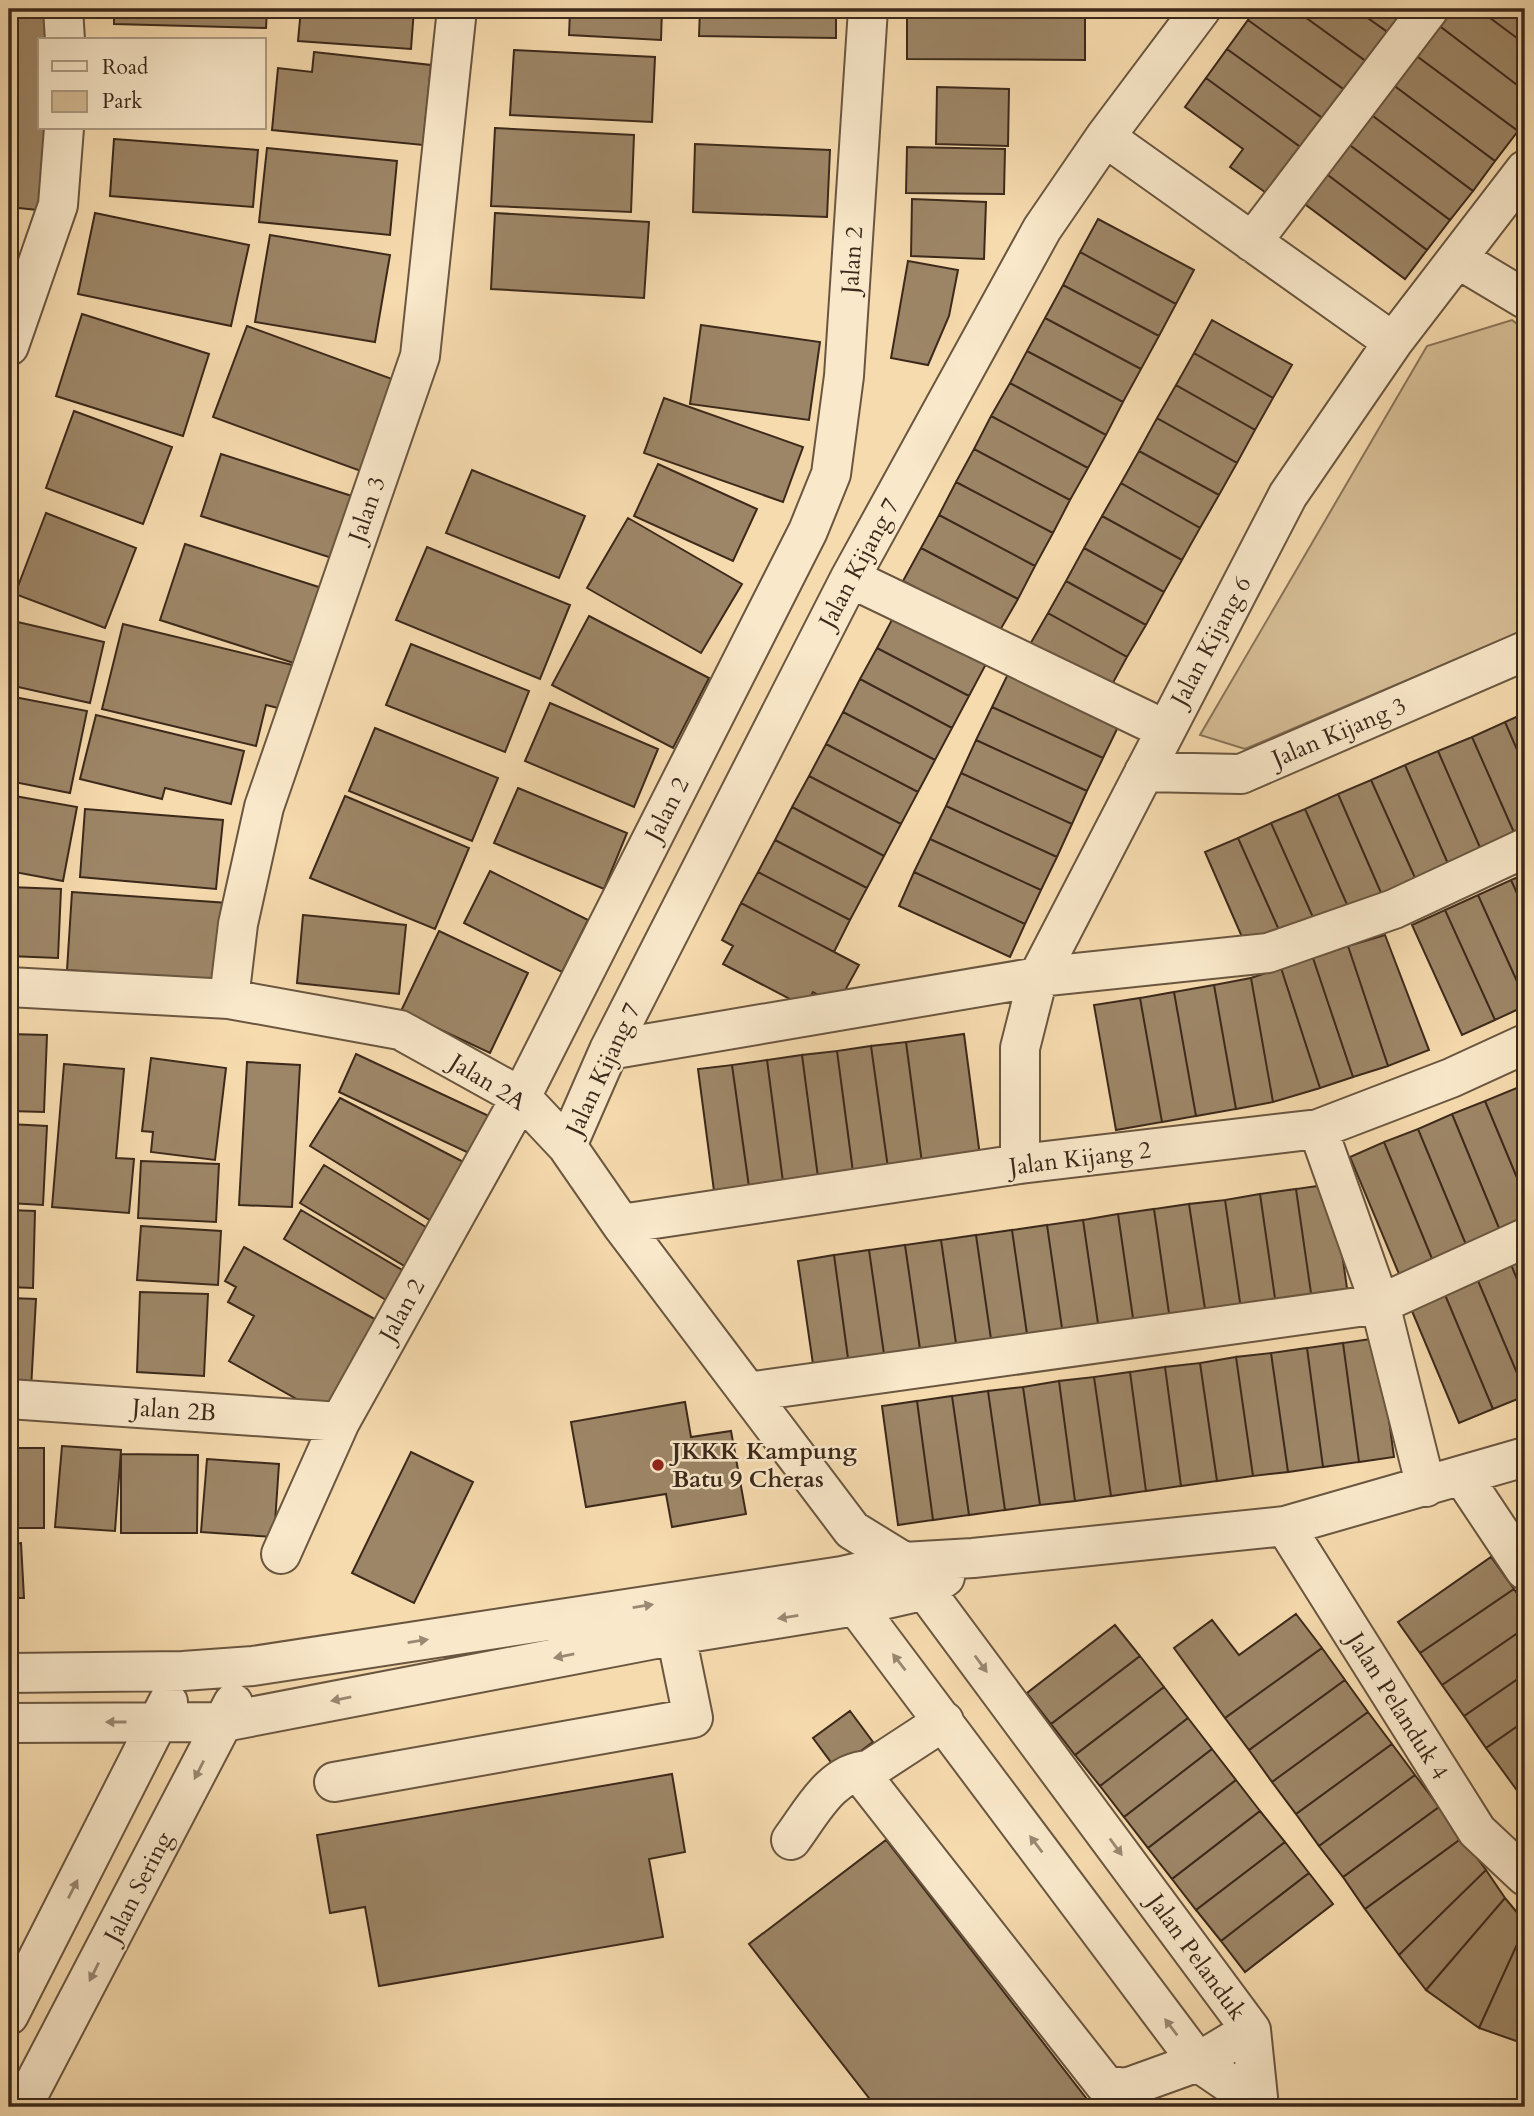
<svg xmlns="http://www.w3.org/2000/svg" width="1534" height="2116" viewBox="0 0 1534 2116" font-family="Cardo,serif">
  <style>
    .green { fill: #d6bd95; stroke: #897358; stroke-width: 2 }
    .building { fill: #9d8667; stroke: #3c291b; stroke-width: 2 }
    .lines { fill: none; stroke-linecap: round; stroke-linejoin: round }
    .minor-casing { stroke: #6a5640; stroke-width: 42 }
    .minor { stroke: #f9e8ca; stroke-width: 38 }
    .oneway { fill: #9a8872 }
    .poi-dot { fill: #8f2418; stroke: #f9e8ca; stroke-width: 2.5 }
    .labels { text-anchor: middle; stroke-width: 5; stroke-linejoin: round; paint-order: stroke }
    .street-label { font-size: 24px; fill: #3c291b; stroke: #f9e8ca }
    .poi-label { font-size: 24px; font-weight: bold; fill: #3c291b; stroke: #f9e8ca; text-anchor: start }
  </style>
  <rect width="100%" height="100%" fill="#f6dbae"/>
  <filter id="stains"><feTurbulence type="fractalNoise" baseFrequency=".00286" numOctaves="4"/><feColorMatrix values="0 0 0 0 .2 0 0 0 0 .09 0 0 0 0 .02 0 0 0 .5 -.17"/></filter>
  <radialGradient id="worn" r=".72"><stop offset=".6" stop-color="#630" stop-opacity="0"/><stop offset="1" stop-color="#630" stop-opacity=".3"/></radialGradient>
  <path class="green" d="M1512,320l13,10v300l-280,119 -45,-14 227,-389z"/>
  <path class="building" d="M16,9h34l2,31h-12v88h16l-9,83 -38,-4v-88h8z
    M114,9h153l-1,19 -152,-4z
    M301,9h113l-3,40 -113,-8z
    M509,9h153l-1,31 -92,-5 1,-24z
    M700,9h136v29l-137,-2z
    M907,9h178v51l-178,-1z
    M1256,9h38l80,58 -21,29 -105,-76z
    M1294,9h61l41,29 -22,29z
    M1355,9h61l-20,29z
    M1449,9h29l47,35v47l-88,-67z
    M1478,9h47v35z
    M1248,20l105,76 -21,29 -105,-76z
    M1437,24l88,67v30l-7,10 -104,-77z
    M1227,49l105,76 -22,29 -104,-76z
    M514,50l141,7 -3,65 -142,-7z
    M314,52l117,13 -8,80 -151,-15 6,-62 34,4z
    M1414,54l104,77 -23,30 -103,-77z
    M1206,78l104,76 -34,46 -46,-33 13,-18 -58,-42z
    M1392,84l103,77 -22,30 -104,-78z
    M937,87l72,2 -1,57 -72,-2z
    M1369,113l104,78 -23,29 -103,-77z
    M495,128l139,7 -3,77 -140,-6z
    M114,139l144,11 -5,57 -143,-11z
    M1347,143l103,77 -23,30 -103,-78z
    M695,144l135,6 -3,67 -134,-5z
    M907,147l98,2 -1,45 -98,-1z
    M267,148l130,13 -7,74 -131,-13z
    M1324,172l103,78 -22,29 -103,-77z
    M912,199l74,3 -2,57 -73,-3z
    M95,213l154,32 -18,81 -153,-32z
    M495,213l154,9 -5,76 -153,-9z
    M1098,219l96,51 -18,34 -96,-52z
    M270,235l120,20 -15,87 -120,-20z
    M1080,252l96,52 -17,32 -96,-51z
    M908,261l50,9 -9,46 -21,49 -37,-7z
    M1063,285l96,51 -18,33 -96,-51z
    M82,314l127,40 -26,82 -127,-40z
    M1045,318l96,51 -18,33 -96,-51z
    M1212,320l80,45 -19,33 -79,-45z
    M701,325l119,17 -11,78 -119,-16z
    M247,326l156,57 -34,91 -156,-57z
    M1027,351l96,51 -17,33 -96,-52z
    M1194,353l79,45 -18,32 -79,-45z
    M1010,383l96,52 -18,33 -97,-52z
    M1176,385l79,45 -18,33 -80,-45z
    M664,398l139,49 -20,55 -139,-49z
    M74,411l98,36 -29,77 -97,-36z
    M991,416l97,52 -18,32 -96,-51z
    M1157,418l80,45 -18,32 -80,-44z
    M974,449l96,51 -17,33 -97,-51z
    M1139,451l80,44 -19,33 -79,-45z
    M221,454l134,43 -20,62 -134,-43z
    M658,464l99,45 -24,52 -99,-45z
    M472,470l113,46 -26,62 -113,-45z
    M956,482l97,51 -18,33 -96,-51z
    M1121,483l79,45 -18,32 -80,-44z
    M46,513l90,35 -31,80 -90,-34z
    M939,515l96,51 -17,33 -97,-51z
    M1102,516l80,44 -18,32 -80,-44z
    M628,518l114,66 -41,69 -114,-65z
    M185,544l143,46 -25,76 -143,-46z
    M427,547l143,58 -30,74 -144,-59z
    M921,548l97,51 -19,33 -96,-51z
    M1084,548l80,44 -18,33 -80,-44z
    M1066,581l80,44 -19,32 -79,-44z
    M1048,613l79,44 -18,33 -80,-44z
    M589,616l120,62 -36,70 -121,-63z
    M894,616l92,48 -17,32 -92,-48z
    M9,620l95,22 -14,61 -81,-18z
    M123,624l182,44 -11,44 -28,-7 -10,41 -154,-37z
    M411,644l118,47 -24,61 -119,-47z
    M877,648l92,48 -17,32 -92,-49z
    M1008,674l111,51 -16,33 -111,-51z
    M860,679l92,49 -17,32 -92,-48z
    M9,696l78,15 -17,82 -61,-12z
    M550,703l108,46 -24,58 -109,-46z
    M992,707l111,51 -16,33 -111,-51z
    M843,712l92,48 -17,32 -92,-48z
    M1525,713v55l-20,-46z
    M96,715l148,36 -13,53 -66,-16 -3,11 -82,-20z
    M1505,722l20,46v64l-9,5 -44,-100z
    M375,728l123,50 -26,63 -123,-50z
    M1472,737l44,100 -34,15 -44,-101z
    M976,740l111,51 -15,33 -111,-51z
    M826,744l92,48 -17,32 -92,-48z
    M1438,751l44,101 -33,14 -44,-101z
    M1405,765l44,101 -33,14 -45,-100z
    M961,773l111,51 -15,33 -111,-51z
    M809,776l92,48 -17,32 -92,-49z
    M1371,780l45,100 -34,15 -44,-101z
    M518,788l109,45 -23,56 -110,-46z
    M1338,794l44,101 -33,14 -44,-100z
    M9,795l68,12 -14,74 -54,-10z
    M345,796l124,52 -34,81 -125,-51z
    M946,806l111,51 -16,33 -111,-51z
    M792,807l92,49 -17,32 -92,-48z
    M85,809l138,11 -7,69 -136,-12z
    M1305,809l44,100 -33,15 -45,-101z
    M1271,823l45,101 -33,15 -45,-101z
    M1238,838l45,101 -34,14 -44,-101z
    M930,839l111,51 -16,34 -111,-52z
    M775,840l92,48 -17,32 -92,-48z
    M490,871l98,49 -26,52 -98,-49z
    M758,872l92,48 -16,32 -93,-49z
    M914,872l111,52 -15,33 -111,-51z
    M1525,874v37l-14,-31z
    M1511,880l14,31v88l-47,-104z
    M9,887l52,2 -3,69 -49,-2z
    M72,892l156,11 -5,78 -156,-11z
    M1478,895l47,104v7l-30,14 -50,-110z
    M741,903l118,62 -22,40 -24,-13 -8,15 -82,-43 10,-18 -11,-6z
    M1445,910l50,110 -33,15 -50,-110z
    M303,915l103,10 -7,69 -102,-11z
    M439,931l89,42 -38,80 -89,-42z
    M1385,935l44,115 -41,16 -40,-120z
    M1348,946l40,120 -35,11 -40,-119z
    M1313,958l40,119 -33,11 -39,-120z
    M1281,968l39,120 -47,14 -22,-124z
    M1251,978l22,124 -37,7 -22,-124z
    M1214,985l22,124 -40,7 -22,-124z
    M1174,992l22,124 -34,6 -22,-124z
    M1140,998l22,124 -46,8 -22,-125z
    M9,1034l38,1 -3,77 -35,-1z
    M964,1034l16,122 -58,7 -16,-121z
    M906,1042l16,121 -34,5 -17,-122z
    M871,1046l17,122 -35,4 -16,-121z
    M837,1051l16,121 -35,5 -16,-122z
    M356,1054l135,63 -18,38 -134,-63z
    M802,1055l16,122 -35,5 -16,-122z
    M151,1058l75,10 -11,92 -64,-8 2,-20 -11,-1z
    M767,1060l16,122 -34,5 -17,-122z
    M247,1062l53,3 -8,142 -53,-2z
    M64,1064l60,5 -8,89 18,1 -5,54 -77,-6z
    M732,1065l17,122 -35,4 -16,-122z
    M1519,1087l6,15v95l-40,-96z
    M340,1098l135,70 -34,59 -131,-81z
    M1485,1101l40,96v26l-24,10 -49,-119z
    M1452,1114l49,119 -34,14 -49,-118z
    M9,1124l38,2 -4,79 -34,-2z
    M1418,1129l49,118 -34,14 -49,-119z
    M1384,1142l49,119 -34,13 -49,-117z
    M141,1161l78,3 -3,58 -78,-4z
    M324,1165l115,70 -23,38 -116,-70z
    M1332,1184l17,118 -36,5 -17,-118z
    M1296,1189l17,118 -36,5 -17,-118z
    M1260,1194l17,118 -35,4 -17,-116z
    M1225,1200l17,116 -35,6 -18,-118z
    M1189,1204l18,118 -36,5 -17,-118z
    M1154,1209l17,118 -36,5 -17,-118z
    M9,1210l26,1 -2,77 -24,-1z
    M301,1210l113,67 -18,29 -112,-67z
    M1118,1214l17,118 -35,5 -17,-117z
    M1083,1220l17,117 -36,5 -17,-117z
    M1047,1225l17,117 -35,6 -17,-118z
    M141,1226l80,5 -3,54 -81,-5z
    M1012,1230l17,118 -36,5 -17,-118z
    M976,1235l17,118 -35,4 -17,-117z
    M941,1240l17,117 -36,6 -17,-118z
    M905,1245l17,118 -36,5 -17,-118z
    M244,1247l136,75 -53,94 -98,-55 25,-45 -26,-14 8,-15 -11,-6z
    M869,1250l17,118 -36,5 -16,-118z
    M834,1255l16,118 -35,5 -17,-117z
    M1525,1255v44l-15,-37z
    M1510,1262l15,37v93l-49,-116z
    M1476,1276l49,116v4l-32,13 -50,-119z
    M1443,1290l50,119 -34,14 -50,-119z
    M140,1292l68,2 -4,82 -67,-4z
    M9,1298l27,1 -5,90 -22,-4z
    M1378,1338l16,119 -35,5 -16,-119z
    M1343,1343l16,119 -36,5 -16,-119z
    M1307,1348l16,119 -35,5 -17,-119z
    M1271,1353l17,119 -35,4 -17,-119z
    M1236,1357l17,119 -36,5 -17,-118z
    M1200,1363l17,118 -36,5 -16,-119z
    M1165,1367l16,119 -35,5 -16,-119z
    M1130,1372l16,119 -35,5 -17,-119z
    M1094,1377l17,119 -36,5 -16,-120z
    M1059,1381l16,120 -35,4 -17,-118z
    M1023,1387l17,118 -35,5 -17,-119z
    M988,1391l17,119 -36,5 -17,-119z
    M952,1396l17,119 -36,5 -16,-119z
    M917,1401l16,119 -35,5 -16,-119z
    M685,1402l6,35 40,-6 15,83 -74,13 -6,-33 -80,13 -15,-85z
    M62,1446l59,4 -6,81 -60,-4z
    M9,1448h35v80h-35z
    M411,1452l62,30 -59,121 -62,-30z
    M121,1454l77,1 -1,78h-76z
    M207,1459l72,5 -5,73 -73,-5z
    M21,1543l3,55h-15v-54z
    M1491,1557l23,32 -94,64 -22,-31z
    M1514,1589l11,16v23l-83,57 -22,-32z
    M1296,1614l26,34 -97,70 -51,-70 38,-28 27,35z
    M1115,1625l25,31 -89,68 -24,-31z
    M1525,1628v46l-61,42 -22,-31z
    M1322,1648l23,32 -96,70 -24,-32z
    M1140,1656l24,31 -89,68 -24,-31z
    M1525,1674v47l-39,27 -22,-32z
    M1345,1680l23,32 -96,70 -23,-32z
    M1164,1687l24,31 -88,68 -25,-31z
    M850,1711l23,31 -37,27 -23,-31z
    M1368,1712l24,32 -96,70 -24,-32z
    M1188,1718l24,31 -88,68 -24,-31z
    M1525,1721v60l-9,8 -30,-41z
    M1392,1744l23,31 -96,71 -23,-32z
    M1212,1749l24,31 -88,68 -24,-31z
    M672,1774l13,78 -36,7 14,78 -284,49 -14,-79 -35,6 -13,-78z
    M1415,1775l24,32 -96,70 -24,-31z
    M1236,1780l24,31 -88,68 -24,-31z
    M1525,1781v19l-9,-11z
    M1439,1807l23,31 -97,71 -22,-32z
    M1260,1811l25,31 -89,68 -24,-31z
    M1462,1838l24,32 -87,85 -34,-46z
    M886,1840l207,267h-217l-127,-163z
    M1285,1842l24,31 -88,68 -25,-31z
    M1486,1870l19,28 -79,92 -27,-35z
    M1309,1873l24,31 -88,68 -24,-31z
    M1505,1898l20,24v5l-46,101 -53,-38z
    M1525,1927v117l-46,-16z"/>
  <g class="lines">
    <g class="minor-casing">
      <path id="minor" d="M63,9l2,31
        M1105,137l288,205
        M1252,242l177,-233
        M1458,259l67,40
        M9,346l49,-141 6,-77
        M850,578l314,151
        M1144,772l97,2 284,-123
        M9,987l220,12 171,31 121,67 46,49 54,78 231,306 52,32 347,468 8,77
        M229,999l9,-75 26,-117 156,-451 37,-347
        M609,1050l429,-73 230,-24 126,-44 131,-61
        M1318,1129l62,175 46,183
        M567,1146l42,-96 241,-472 192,-349 63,-92 96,-128
        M1020,1164v-116l18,-71 250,-482 105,-153 132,-172
        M621,1224l399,-60 298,-35 133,-51 74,-34
        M748,1392l632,-88 145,-66
        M9,1399l331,23
        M1463,1477l62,93
        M1285,1526l192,305 48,45
        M281,1554l59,-132 181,-325 287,-566 23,-57 13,-98 24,-367
        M847,1586l9,20 342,456 60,41
        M9,1673l174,-2 70,-5 589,-90 62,-14 69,-4 312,-32 240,-69
        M944,1721l-75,49 -2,12 238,303 21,3 72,-26 53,-32
        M9,1723l215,-1 452,-87 180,-29 70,-16 19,-13
        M334,1782l359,-64 -17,-83
        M791,1840c21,-28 40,-68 78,-70
        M9,2015l159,-313
        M22,2107l211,-404"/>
    </g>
    <use href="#minor" class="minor"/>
  </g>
  <defs><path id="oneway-solid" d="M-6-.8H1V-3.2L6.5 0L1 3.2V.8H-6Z" transform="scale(1.75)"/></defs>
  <g class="oneway">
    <use href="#oneway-solid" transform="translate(643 1606) rotate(-9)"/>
    <use href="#oneway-solid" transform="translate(788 1617) rotate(171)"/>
    <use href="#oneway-solid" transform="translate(418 1641) rotate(-9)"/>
    <use href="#oneway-solid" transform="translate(564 1656) rotate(169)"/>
    <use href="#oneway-solid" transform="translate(899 1662) rotate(-128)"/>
    <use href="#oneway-solid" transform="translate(981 1664) rotate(54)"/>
    <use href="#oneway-solid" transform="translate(341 1699) rotate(169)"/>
    <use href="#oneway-solid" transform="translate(116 1722) rotate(180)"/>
    <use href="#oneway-solid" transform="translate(199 1770) rotate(117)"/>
    <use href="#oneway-solid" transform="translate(1036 1844) rotate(-127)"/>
    <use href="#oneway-solid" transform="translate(1116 1847) rotate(54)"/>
    <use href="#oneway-solid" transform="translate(73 1889) rotate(-63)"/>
    <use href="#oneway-solid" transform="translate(94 1972) rotate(117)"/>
    <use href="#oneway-solid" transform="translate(1171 2027) rotate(-127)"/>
  </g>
  <circle class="poi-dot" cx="658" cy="1465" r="7"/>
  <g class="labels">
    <g class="street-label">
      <text transform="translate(852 260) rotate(-86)" y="8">Jalan 2</text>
      <text transform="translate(367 509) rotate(-71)" y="8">Jalan 3</text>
      <text transform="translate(859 563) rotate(-62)" y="8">Jalan Kijang 7</text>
      <text transform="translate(1211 641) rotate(-62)" y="8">Jalan Kijang 6</text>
      <text transform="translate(1339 732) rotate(-23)" y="8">Jalan Kijang 3</text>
      <text transform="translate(667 809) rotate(-63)" y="8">Jalan 2</text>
      <text transform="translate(603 1069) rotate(-65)" y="8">Jalan Kijang 7</text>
      <text transform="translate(488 1082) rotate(32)" y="8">Jalan 2A</text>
      <text transform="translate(1080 1158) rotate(-7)" y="8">Jalan Kijang 2</text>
      <text transform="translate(402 1310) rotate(-61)" y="8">Jalan 2</text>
      <text transform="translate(174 1410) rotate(4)" y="8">Jalan 2B</text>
      <text transform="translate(1398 1706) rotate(58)" y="8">Jalan Pelanduk 4</text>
      <text transform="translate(138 1887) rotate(-63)" y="8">Jalan Sering</text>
      <text transform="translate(1197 1957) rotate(54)" y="8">Jalan Pelanduk</text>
    </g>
    <g class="poi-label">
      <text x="672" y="1459">JKKK Kampung<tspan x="672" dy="28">Batu 9 Cheras</tspan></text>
    </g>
  </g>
  <rect width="1534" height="2116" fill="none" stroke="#f6dbae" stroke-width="35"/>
  <rect x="10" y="10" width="1513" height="2095" fill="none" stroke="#3c291b" stroke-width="3.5"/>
  <rect x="18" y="18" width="1499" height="2081" fill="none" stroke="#3c291b" stroke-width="2"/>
  <rect x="38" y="38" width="228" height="91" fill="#f9e8ca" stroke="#ad9c84" stroke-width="2"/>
  <rect x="52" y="61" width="35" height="10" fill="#f9e8ca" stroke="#ad9c84" stroke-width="2"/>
  <text x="102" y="74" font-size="21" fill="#3c291b">Road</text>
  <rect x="52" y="91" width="35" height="21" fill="#d6bd95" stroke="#ad9c84" stroke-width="2"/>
  <text x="102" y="108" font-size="21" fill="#3c291b">Park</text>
  <rect width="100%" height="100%" filter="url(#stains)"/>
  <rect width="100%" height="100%" fill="url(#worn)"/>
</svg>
